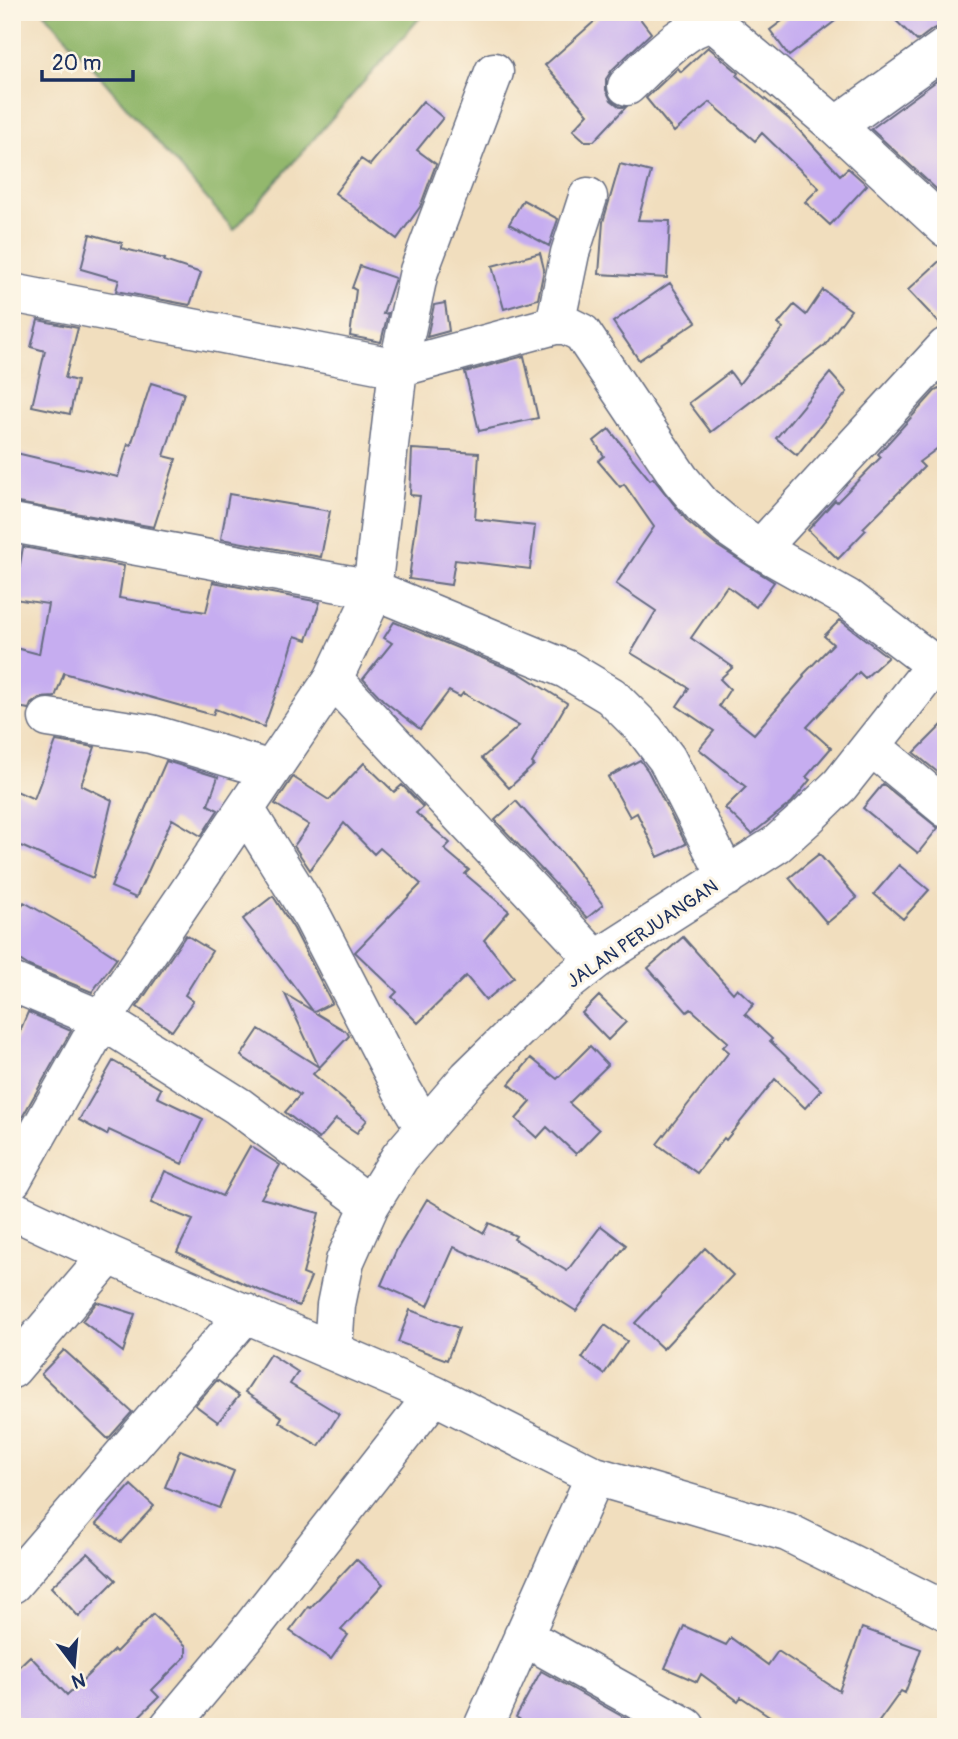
<svg xmlns="http://www.w3.org/2000/svg" width="958" height="1739" viewBox="0 0 958 1739" font-family="Pangolin,sans-serif">
  <style>
    .forest { fill: #93b86d; stroke: #577466; stroke-width: 2 }
    .building { fill: #c6adf0 }
    .lines { fill: none; stroke-linecap: round; stroke-linejoin: round }
    .minor-casing { stroke: #666c80; stroke-width: 41 }
    .minor { stroke: #fff; stroke-width: 38 }
    .labels { text-anchor: middle; stroke-width: 6; stroke-linejoin: round; paint-order: stroke }
    .street-label { font-size: 19px; fill: #1b2f5e; stroke: #fcf5e5 }
  </style>
  <rect width="100%" height="100%" fill="#fcf5e5"/>
  <filter id="ink" filterUnits="userSpaceOnUse"><feTurbulence type="fractalNoise" baseFrequency=".0143" numOctaves="2"/><feDisplacementMap in="SourceGraphic" scale="14" xChannelSelector="R" yChannelSelector="G"/><feConvolveMatrix kernelMatrix="1 2 1 2 8 2 1 2 1" color-interpolation-filters="sRGB"/></filter>
  <filter id="wash" filterUnits="userSpaceOnUse"><feTurbulence type="fractalNoise" baseFrequency=".00686" numOctaves="4" result="noise"/><feDisplacementMap in="SourceGraphic" scale="28" xChannelSelector="R" yChannelSelector="G"/><feGaussianBlur stdDeviation="1.57" result="paint"/><feColorMatrix in="noise" values="0 0 0 0 0 0 0 0 0 0 0 0 0 0 0 0 0 1.4 0 .05"/><feComposite in="paint" operator="in"/></filter>
  <g filter="url(#wash)">
    <rect width="100%" height="100%" fill="#f1debe"/>
    <path class="forest" d="M44,12h381l-191,218z"/>
    <g id="blocks">
      <path class="building" d="M605,12h30l16,21 -39,37 -6,9v11l5,10 9,7h6l-32,34h-9l-12,-11 15,-16 -43,-49z
        M794,12h53l-58,44 -19,-26z
        M887,12h59v13l-13,4 -16,12z
        M708,47l31,26 -2,3 52,43 51,56 8,-7 19,17 -37,40 -25,-23 14,-14 -57,-55 -7,8 -45,-39 -36,30 -28,-34 32,-30 3,4z
        M946,74v124l-75,-69z
        M423,101l20,17 -26,32 19,14 -16,43 -23,32 -62,-46 26,-34 9,6z
        M620,164l31,8 -13,48 32,1 -3,57 -68,-4 4,-52z
        M523,200l35,19 -9,27 -40,-22z
        M90,234l32,9 -1,5 44,11 -1,2 37,12 -11,32 -74,-14 3,-11 -38,-11z
        M540,253l4,16 -6,30 -34,10 -12,-43z
        M946,255v71h-4l-34,-36z
        M360,266l35,12 -12,36 5,-1 -7,29 -31,-6 6,-46 -4,-2z
        M670,283l26,39 -57,38 -26,-38z
        M823,290l28,20 -26,35 -114,87 -22,-29 41,-31 9,12 44,-56 -5,-4 16,-19 12,10z
        M445,303l4,28 -22,6 7,-32z
        M38,320l40,8 -13,50 12,3 -7,33 -38,-8 13,-55 -14,-4z
        M524,356l14,62 -59,13 -14,-59z
        M830,373l17,19 -50,63 -21,-17z
        M151,383l33,10 -20,63 12,3 -22,68 -142,-25v-50l106,25 10,-33 3,1z
        M946,385v57l-27,20 5,5 -61,61 3,2 -28,29 -30,-29 27,-30 2,2 44,-45 -3,-3 57,-63z
        M609,429l41,51 3,-2 35,44 28,23 58,37 -18,25 -29,-21 -36,52 42,29 -13,12 10,10 -11,17 35,28 50,-57 -1,-2 30,-31 -9,-8 16,-16 48,37 -23,21 -6,-6 -52,55 24,21 -25,29 4,3 -18,22 -40,32 -27,-26 21,-21 -47,-38 15,-18 -37,-25 12,-18 -58,-35 25,-42 -40,-27 38,-57 -30,-43 -4,3 -22,-26 6,-5 -10,-15z
        M412,449l67,4 -4,66 60,7 -5,43 -75,-9 -4,25 -42,-6 11,-83 -10,-1z
        M229,494l101,17 -9,46 -100,-18z
        M23,547l101,19 -5,32 87,14 7,-30 107,20 -13,38 -12,-4 -15,50 -1,-1 -15,42 -49,-18 -2,6 -149,-42 -9,24 -16,1 -8,6 -2,5 -17,-3v-59l27,7 9,-50 -34,-5z
        M394,622l125,51 48,30 -35,60 2,2 -25,23 -27,-30 37,-32 -56,-33 -3,4 -11,-6 -29,38 -36,-28 -21,-22 29,-36 -8,-5z
        M946,721v58l-32,-26z
        M56,741l39,6 -14,38 31,15 -19,78 -81,-36v-53l22,10z
        M640,760l8,11 38,73 -28,13 -21,-44 -7,4 -22,-40z
        M166,761l52,16 -10,28 10,5 -17,26 -29,-17 -36,79 -25,-11z
        M364,763l30,29 8,-7 21,22 -7,6 34,30 -6,6 25,21 -4,4 44,37 -25,29 30,37 -28,23 -20,-24 -48,47 -26,-26 5,-5 -42,-40 66,-68 -41,-36 -6,6 -30,-31 -34,47 -16,-24 15,-21 -34,-21 18,-27 36,23z
        M883,784l55,44 -20,25 -55,-45z
        M516,801l54,61 33,43 -16,13 -92,-98z
        M819,854l38,44 -30,25 -38,-45z
        M899,865l30,25 -26,29 -29,-25z
        M273,896l21,33 38,74 -18,9 33,20 2,4 -36,38 54,46 -10,13 -21,-14 -17,20 -34,-27 15,-17 -59,-39 18,-27 60,38 -34,-73 28,17 -70,-92z
        M24,902l58,33 35,23 -25,34 -63,-26 -17,-11v-34z
        M186,935l26,16 -27,44 8,6 -21,30 -35,-24z
        M683,937l50,56 4,-5 17,16 -9,10 27,25 -2,2 51,49 -16,18 -30,-29 -49,61 -2,-2 -27,35 -40,-29 72,-92 -6,-5 5,-5 -37,-33 -4,3 -39,-44z
        M599,996l27,26 -18,18 -26,-27z
        M28,1012l43,19 -59,104v-85z
        M590,1046l18,19 -39,38 30,27 -23,24 -29,-27 -10,11 -21,-19 15,-17 -22,-18 22,-26 26,21z
        M113,1061l48,28 -4,8 46,22 -21,45 -73,-34 -2,5 -28,-15z
        M250,1146l30,19 -19,33 58,15 -16,61 8,3 -12,29 -50,-20 -72,-34 16,-32 -42,-17 14,-32 57,25z
        M427,1199l57,34 5,-10 27,13 -2,3 53,32 34,-45 25,19 -50,66 -47,-30 -75,-34 -26,59 -47,-21 15,-34z
        M705,1248l28,27 -70,74 -28,-26z
        M97,1302l38,12 -12,38 -41,-31z
        M410,1310l49,18 -12,32 -49,-18z
        M605,1325l22,16 -23,33 -22,-16z
        M64,1350l68,62 -24,27 -67,-65z
        M270,1354l28,18 -8,12 49,30 -20,32 -40,-24 3,-5 -37,-25z
        M217,1380l22,16 -21,26 -23,-17z
        M180,1450l54,21 -15,37 -54,-21z
        M131,1485l23,21 -33,36 -25,-18z
        M88,1553l28,27 -37,37 -28,-30z
        M356,1559l27,25 -42,46 7,5 -17,24 -41,-28 18,-24 2,1z
        M153,1614l33,32v10l-34,34 7,7 -31,30h-101l-15,-16v-38l18,-17 37,39 47,-45 2,2z
        M684,1626l42,19 5,-7 37,27 10,-14 61,40 23,-63 59,21 -16,44 -4,-2 -26,36h-89l-45,-30 -3,4 -37,-27 -4,8 -32,-14z
        M541,1671l100,56h-108l-17,-10z"/>
    </g>
  </g>
  <g filter="url(#ink)">
    <use href="#blocks" fill-opacity="0" stroke="#666c80" stroke-width="2"/>
    <g class="lines">
      <g class="minor-casing">
        <path id="minor" d="M627,86c19,-17 61,-65 88,-62l121,102 110,102
          M836,126l110,-79
          M12,293l386,75 157,-43h11l16,8 98,146 22,26 26,22 32,22 87,49 88,67
          M555,325l15,-72 18,-56
          M12,523l360,66 194,80 45,27 34,34 22,29 60,118
          M760,549l186,-202
          M333,679l263,281
          M48,718l103,16 120,36
          M871,746l75,62
          M245,809l68,109 89,172 23,39
          M12,982l90,38 136,86 132,99
          M12,1180l90,-160 231,-341 38,-80 27,-231 21,-97 75,-199
          M12,1210l97,45 325,140 161,81 192,56 159,79
          M333,1349l3,-44 9,-44 25,-56 30,-48 68,-79 90,-88 38,-30 181,-116 28,-25 35,-34 95,-120 11,-5
          M12,1369l97,-114
          M12,1584l234,-271
          M523,1636l163,91
          M169,1727l77,-92 188,-240
          M483,1727l112,-251"/>
      </g>
      <use href="#minor" class="minor"/>
    </g>
  </g>
  <g class="labels">
    <g class="street-label">
      <text transform="translate(642 933) rotate(-34)" y="7">JALAN PERJUANGAN</text>
    </g>
  </g>
  <rect width="958" height="1739" fill="none" stroke="#fcf5e5" stroke-width="42"/>
  <g transform="translate(74 1665) rotate(164)" stroke="#fcf5e5" stroke-width="5" paint-order="stroke">
  <path d="M0-5L12 26L0 18L-12 26Z" fill="#1b2f5e"/>
  <text y="-10" font-size="19" font-weight="bold" text-anchor="middle" fill="#1b2f5e">N</text>
  </g>
  <path d="M42 70v10h91v-10" fill="none" stroke="#1b2f5e" stroke-width="3.5"/>
  <text x="52" y="70" font-size="21" fill="#1b2f5e" stroke="#fcf5e5" stroke-width="5" paint-order="stroke">20 m</text>
</svg>
